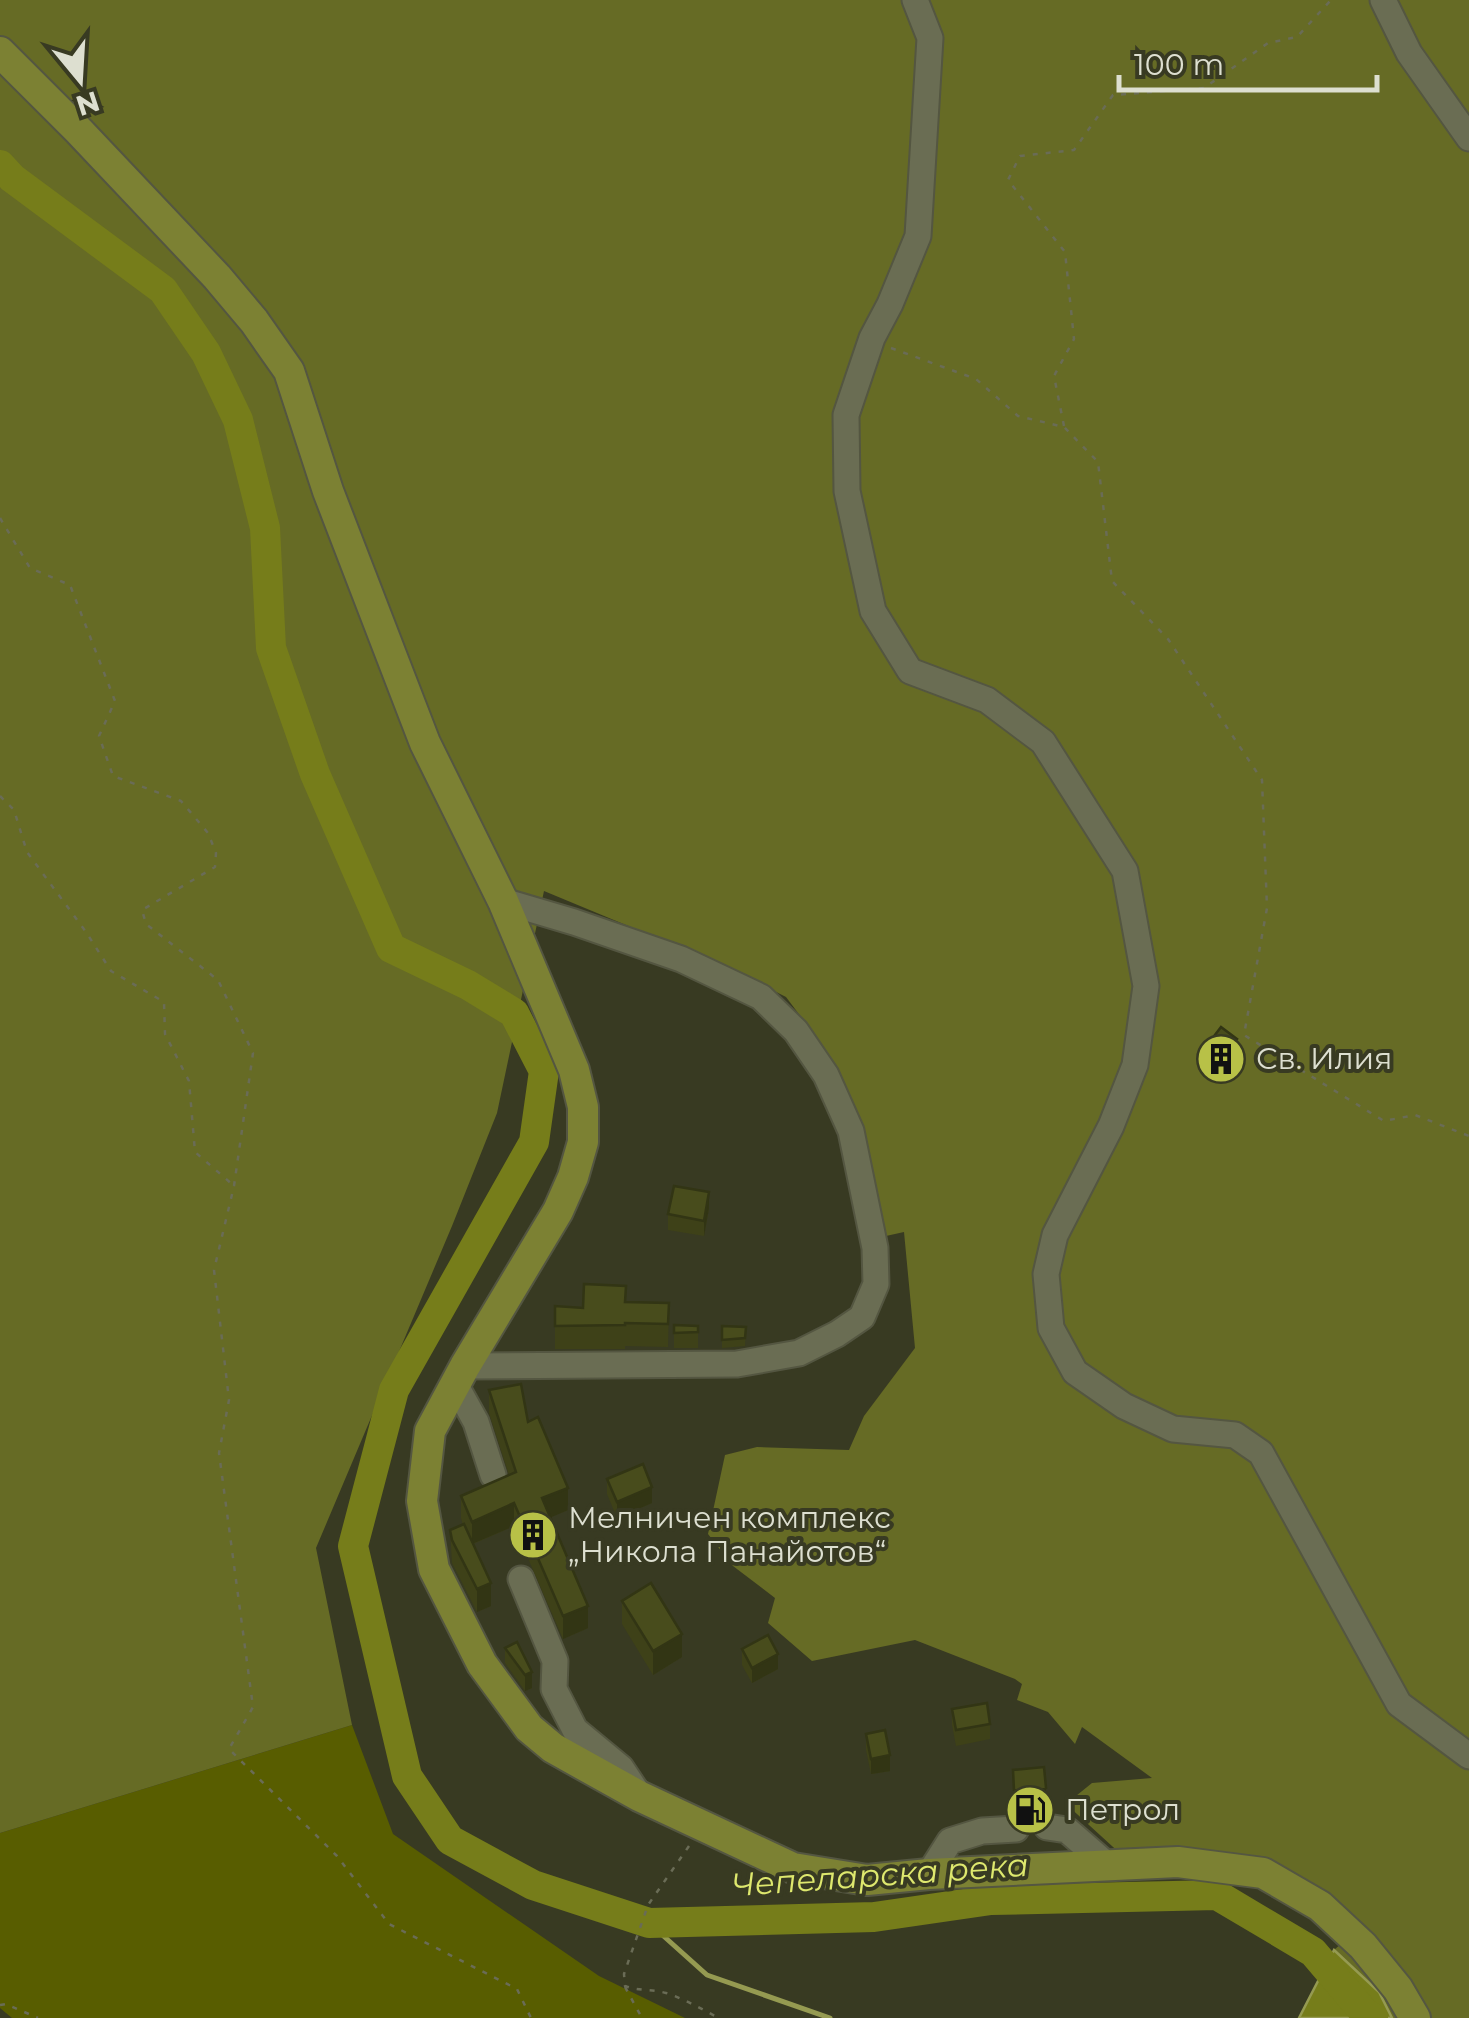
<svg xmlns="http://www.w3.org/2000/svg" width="1469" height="2018" viewBox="0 0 1469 2018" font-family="Montserrat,sans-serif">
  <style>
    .green { fill: #585d00 }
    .forest { fill: #666b25 }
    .water { fill: #767d1a; stroke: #959a51; stroke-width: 2.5 }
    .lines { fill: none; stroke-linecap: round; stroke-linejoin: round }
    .stream { stroke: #959a51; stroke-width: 5 }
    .river { stroke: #767d1a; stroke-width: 30 }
    .minor-casing { stroke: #545641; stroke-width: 29 }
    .major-casing { stroke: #545641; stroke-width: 34 }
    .path { stroke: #6a6c56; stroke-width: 2.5; stroke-dasharray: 5 8; stroke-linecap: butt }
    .minor { stroke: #6a6d53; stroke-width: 25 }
    .major { stroke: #7c8133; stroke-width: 30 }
    .wall { fill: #3e4118 }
    .shaded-wall { fill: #323514 }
    .building { fill: #484c1c; stroke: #323514; stroke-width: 2.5 }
    .labels { text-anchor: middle; stroke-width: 8; stroke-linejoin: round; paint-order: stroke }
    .poi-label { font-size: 30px; fill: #dddfd0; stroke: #383a22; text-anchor: start }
    .water-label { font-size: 32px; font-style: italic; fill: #dee86e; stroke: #383a22 }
  </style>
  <rect width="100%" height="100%" fill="#383a22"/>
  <path class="green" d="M352,1725l41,109 206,142 86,42h-673l-12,-10v-175z"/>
  <path class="forest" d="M0,0h1469v2018h-77l-13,-26 -45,-42 24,-21 -59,-43 -175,-29 -58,-53 26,-21 60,-5 -70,-51 -7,17 -27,-32 -31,-12 5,-16 -7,-5 -100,-39 -103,21 -44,-38 7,-25 -42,-32 -25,-32 17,-79 32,-8 92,3 15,-34 51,-68 -11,-116 -27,6 -36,-156 -22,-41 -33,-44 -59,-30 -183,-76 -47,222 -45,113 -136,322 36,177 -352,108z"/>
  <path class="water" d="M1334,1950l45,42 13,26h-93z"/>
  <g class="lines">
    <path class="stream" d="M649,1923l58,52 123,43"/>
    <path class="river" d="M0,165l12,13 151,112 43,63 32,67 27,108 6,120 44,126 76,174 77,37 46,28 30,58 -10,71 -140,248 -41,156 54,230 43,64 83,45 116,38 225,-6 117,-17 226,-5 96,57 51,60 9,6"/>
    <g class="minor-casing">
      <path id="minor" d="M915,0l15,38 -12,198 -28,68 -18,34 -26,77 1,76 26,120 37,60 77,29 56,42 82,129 21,115 -11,79 -24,61 -56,109 -9,39 5,54 24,44 49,34 49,23 62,6 26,18 138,251 70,52
        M1383,0l26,53 60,85
        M465,1366l272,-2 62,-11 38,-19 25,-17 14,-33 -1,-36 -24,-117 -25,-56 -30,-44 -35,-34 -80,-38 -107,-37 -71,-21
        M455,1384l21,38 17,53
        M521,1579l34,82 -1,28 21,41 46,38 18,27
        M1047,1827l20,3 39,34
        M929,1874l21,-33 32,-10 34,-2"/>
    </g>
    <g class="major-casing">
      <path id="major" d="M0,52l79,79 138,146 37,44 35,50 39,120 97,252 78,158 71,169 9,37v35l-10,35 -15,34 -93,155 -35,65 -8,70 12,68 48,95 47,64 24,20 86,48 154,72 74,12 62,-6 249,-12 85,11 57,33 43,40 35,43 17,29"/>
    </g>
    <path class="path" d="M891,348l85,31 42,37 46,11 34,35 14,119 56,58 94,141 5,128 -23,127 140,86 31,-6 54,21
      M1064,426l-10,-50 20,-37 -9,-87 -57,-72 12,-24 54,-6 39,-55 91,-7 64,-45 29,-6 34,-37
      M0,518l30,50 40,17 45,116 -16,35 14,40 68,25 27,32 8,20 -1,14 -73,43 4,14 72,56 35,73 -19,133 -20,84 15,130 -10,53 34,254 -24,42 108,107 52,68 128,65 14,29
      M0,796l14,14 13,42 59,80 25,39 53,31 1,32 24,47 6,71 38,33
      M689,1846l-41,59 -24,69 1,12c13,5 27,3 41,7 19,6 35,16 53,25
      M625,1987l17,31
      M0,2005l6,-1 32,14"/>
    <use href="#minor" class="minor"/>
    <use href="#major" class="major"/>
  </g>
  <path class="wall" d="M1205,1048l32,7 -16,20 -16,-12z
    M709,1208l-5,28 -36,-6v-16z
    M626,1302l43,1 -1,44 -43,-1v3h-70v-43l28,2z
    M674,1325l24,1v22h-24z
    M746,1327l-1,19 -23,2v-8z
    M489,1390l39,32 40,88 -17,7 37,111 -25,11 -49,-113 -41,18 18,62 -14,6 -25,-49 -2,-33 13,-5 -2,-7v-22l48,-21 -20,-62z
    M607,1479l45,24 -35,15 -10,-24z
    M622,1601l60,56 -29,18 -31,-51z
    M517,1642l15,46 -7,3 -20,-28v-15z
    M742,1649l36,20 -26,14 -10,-18z
    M952,1709l38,15v15l-34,7 -4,-21z
    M866,1734l24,37 -19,3 -5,-24z
    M1013,1770l33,41 -11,5 -4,8 -7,-9 -10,-2z"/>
  <path class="shaded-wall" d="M1237,1039v16l-16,20v-15z
    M709,1192v16l-5,28v-15z
    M652,1487v16l-35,15v-16z
    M568,1488v22l-26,11v-23z
    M514,1503v23l-42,18v-22z
    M491,1583v23l-14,6v-23z
    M588,1606v22l-25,11v-23z
    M682,1634v23l-29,18v-24z
    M778,1654v15l-26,14v-15z
    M532,1672v16l-7,3v-16z
    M890,1755v16l-19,3v-15z
    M1046,1788v23l-11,5 -4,8v-23l4,-8z"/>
  <path class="building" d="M1221,1027l16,12 -16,21 -16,-12z
    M674,1186l35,6 -5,29 -36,-7z
    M584,1284l42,2 -1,16 44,1 -1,21 -43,-1v2l-70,1v-20l28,2z
    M674,1325l24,1v6l-24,1z
    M722,1326l24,1 -1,11 -23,2z
    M521,1384l7,38 10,-5 30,71 -26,10 46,108 -25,10 -49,-113 -42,19 -11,-26 55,-24 -27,-82z
    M643,1464l9,23 -35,15 -10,-23z
    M464,1524l27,59 -14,6 -25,-49 -2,-10z
    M651,1583l31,51 -29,17 -31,-50z
    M768,1635l10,19 -26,14 -10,-19z
    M517,1642l15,30 -7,3 -20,-27z
    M987,1703l3,21 -34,6 -4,-21z
    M885,1730l5,25 -19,4 -5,-25z
    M1044,1767l2,21 -11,5 -4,8 -7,-9 -10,-2 -1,-20z"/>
  <defs>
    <g id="building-disc" transform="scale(2.5)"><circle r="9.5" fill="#b8c147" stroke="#383a22"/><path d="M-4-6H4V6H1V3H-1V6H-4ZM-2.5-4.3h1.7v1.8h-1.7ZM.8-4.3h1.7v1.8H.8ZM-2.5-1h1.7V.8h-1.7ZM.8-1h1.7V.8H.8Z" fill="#111"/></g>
    <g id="fuel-disc" transform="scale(2.5)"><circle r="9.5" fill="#b8c147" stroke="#383a22"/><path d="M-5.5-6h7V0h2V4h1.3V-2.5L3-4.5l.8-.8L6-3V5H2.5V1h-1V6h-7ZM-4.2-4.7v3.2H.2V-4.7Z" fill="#111"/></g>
  </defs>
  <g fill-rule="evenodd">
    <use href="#building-disc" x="1221" y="1059"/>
    <use href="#building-disc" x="533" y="1535"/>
    <use href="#fuel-disc" x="1030" y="1810"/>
  </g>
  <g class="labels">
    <g class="poi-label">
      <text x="1256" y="1069">Св. Илия</text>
      <text x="568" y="1528">Мелничен комплекс<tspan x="568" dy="34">„Никола Панайотов“</tspan></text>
      <text x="1065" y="1820">Петрол</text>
    </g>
    <g class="water-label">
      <text transform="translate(880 1875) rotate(-4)" y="11">Чепеларска река</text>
    </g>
  </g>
  <g transform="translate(80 80) rotate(162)" stroke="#383a22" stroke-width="8" paint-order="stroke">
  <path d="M0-8L18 38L0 25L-18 38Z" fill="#dddfd0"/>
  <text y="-15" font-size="28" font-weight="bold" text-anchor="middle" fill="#dddfd0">N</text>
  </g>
  <path d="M1119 75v15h258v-15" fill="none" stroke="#dddfd0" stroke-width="5"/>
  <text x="1134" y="75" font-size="30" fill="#dddfd0" stroke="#383a22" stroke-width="8" paint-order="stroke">100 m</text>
</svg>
